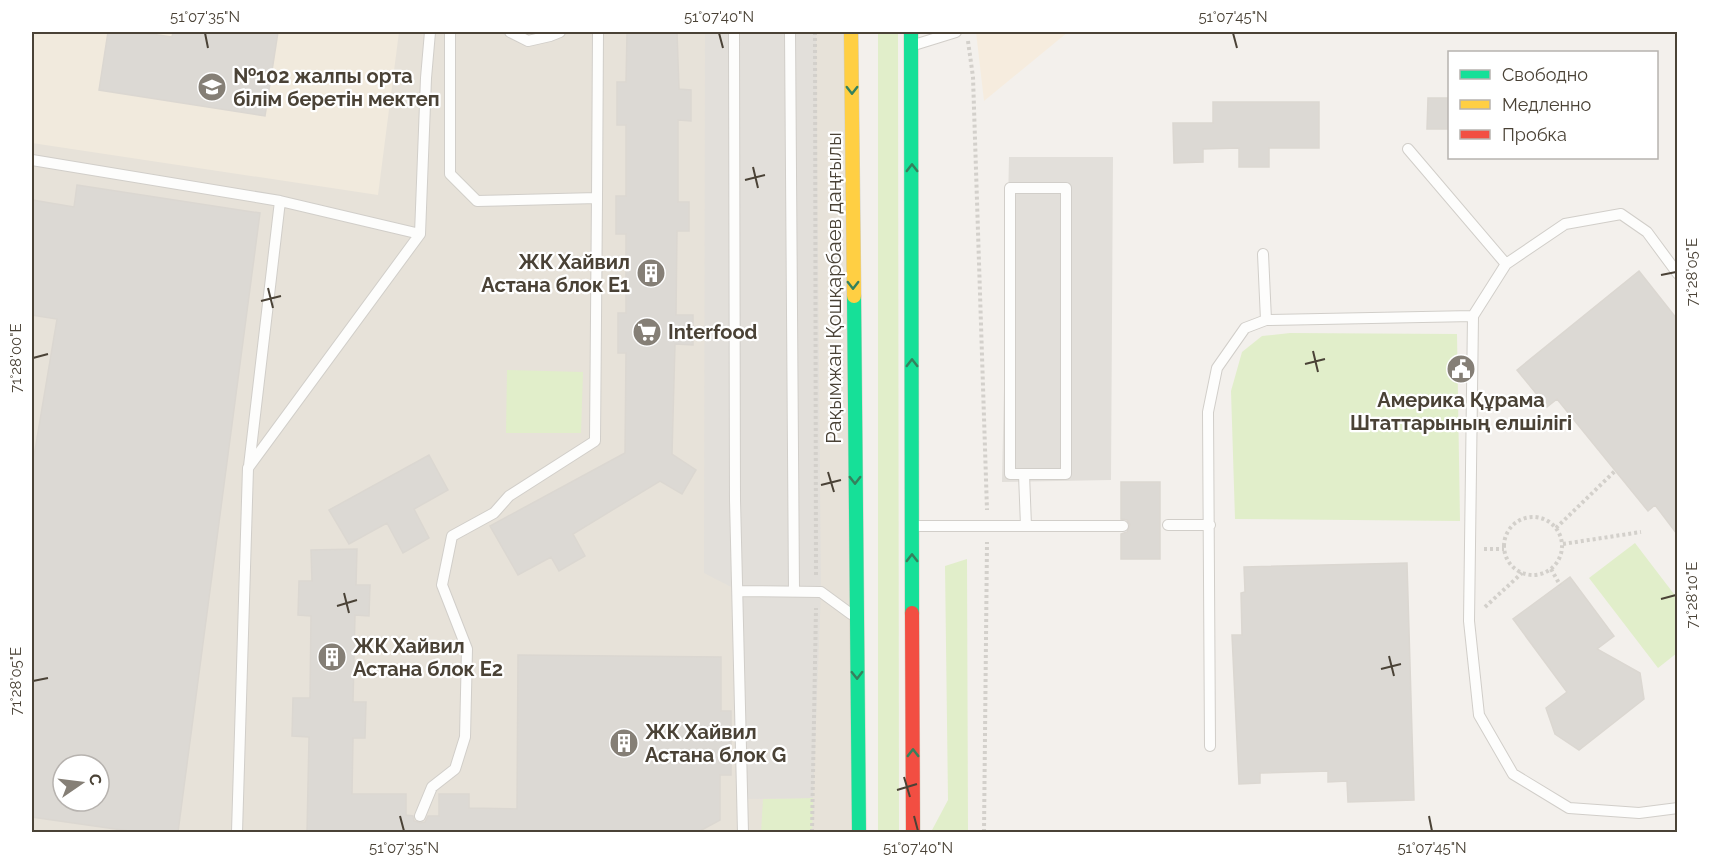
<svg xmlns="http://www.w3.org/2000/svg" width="1709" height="864" viewBox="0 0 1709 864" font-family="Raleway,sans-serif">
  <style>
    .residential { fill: #e7e2d9; fill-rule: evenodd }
    .commercial { fill: #f6ecde }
    .education { fill: #f1eadd }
    .green { fill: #e1eeca }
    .parking { fill: #e2dfda }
    .building { fill: #dcd9d4; stroke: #dbd7d1; stroke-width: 1.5; fill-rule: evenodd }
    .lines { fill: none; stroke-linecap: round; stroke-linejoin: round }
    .lane-casing { stroke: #d1cec9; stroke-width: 12 }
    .fast-casing { stroke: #d3cec2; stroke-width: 15 }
    .slow-casing { stroke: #d3cec2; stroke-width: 15 }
    .jam-casing { stroke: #d3cec2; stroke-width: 15 }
    .path { stroke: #d3d0cb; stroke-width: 4; stroke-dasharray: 3 3; stroke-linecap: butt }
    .lane { stroke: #fdfdfc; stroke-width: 10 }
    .fast { stroke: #16e098; stroke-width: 14 }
    .slow { stroke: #ffcf43; stroke-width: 14 }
    .jam { stroke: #f24e42; stroke-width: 14 }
    .oneway { stroke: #35815d }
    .ticks { fill: none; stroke: #4a4236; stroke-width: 2 }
    .labels { text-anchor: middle; stroke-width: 4.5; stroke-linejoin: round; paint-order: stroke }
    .poi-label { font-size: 20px; font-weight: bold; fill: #4a4236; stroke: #fff; text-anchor: start }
    .street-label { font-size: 20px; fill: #4a4236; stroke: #fff }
    .neatline { fill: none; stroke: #4a4236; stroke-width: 2 }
    .ticks-label { font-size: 15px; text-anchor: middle; fill: #4a4236 }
  </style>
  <rect width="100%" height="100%" fill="#f3f0ec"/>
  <path class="residential" d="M32,32h819l8,800h-827zM63,765h36v36h-36z"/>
  <path class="commercial" d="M976,32h92l-84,69z"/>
  <path class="education" d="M32,32h367l-21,163 -346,-52z"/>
  <path class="green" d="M878,32h20l1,800h-21z
    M1290,333l167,1 3,187 -225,-2 -4,-128 11,-39 20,-16z
    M507,370l76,2 -2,61h-75z
    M1635,543l42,55v55l-19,15 -69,-90z
    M967,559l1,273h-37l17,-32 -3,-234z
    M813,798l-1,34h-51l2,-33z"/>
  <path class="parking" d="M705,32h111l5,560 -8,206 -69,1 -5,-208 -35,-18z
    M1009,157h104l-2,323 -109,2z"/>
  <path class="building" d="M108,32h30l34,5 1,-5h105l-13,84 -166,-26z
    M627,32h50l2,57 12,1v31l-13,-1v82h11v29h-12l-1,84h17v30l-18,-1 -3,110 24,16 -14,24 -22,-13 -87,53 12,22 -26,15 -8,-14 -33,18 -28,-49 135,-73 1,-100h-8v-40h8v-79h-10v-38h10v-71h-9v-43h9z
    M1428,98h21v31h-22z
    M1213,102h106v46h-50v19h-30v-19l-36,1v13l-29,1 -1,-40h40z
    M77,185l183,28 -82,619h-42l-104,-15v-349l25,-149 -25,-4v-115l42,7zM63,765h36v36h-36z
    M1639,271l38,48v215l-22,-29 -7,6 -91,-112 -10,8 -30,-37z
    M429,455l19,35 -34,19 15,29 -26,15 -16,-30 -38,21 -20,-34z
    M1121,482h39v77h-39v-25l6,-2 3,-7 -3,-5 -6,-1z
    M357,549l-1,36h14l-1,31 -14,-1 -2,87h13l-1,36h-12l-1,56h54v21l7,1 1,5 6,2 5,-1 3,-6h11v-22h30v14l48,1 1,-154 203,2v54h10v64h-11v45l-22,12h-391l2,-95 -17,-1 1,-38h17l1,-82 -13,-1 1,-34h13l-1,-31z
    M1407,563l7,237 -66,2 -1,-21 -19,1v-11l-68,2v10l-21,1 -7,-149h10l-1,-42 4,-1 -1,-25z
    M1570,577l44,59 -17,13 43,24 4,26 -65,51 -24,-16 -9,-26 21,-16 -54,-73z"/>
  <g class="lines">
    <g class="lane-casing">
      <path id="lane" d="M450,32v142l27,27 120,-3 1,-166
        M510,32l18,9 22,-5 10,-4
        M734,32l1,468 8,332
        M790,32l4,559
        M914,45l42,-13
        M1408,149l98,115
        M32,160l248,41 -31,265
        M1010,188h56v286h-56z
        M280,201l140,33
        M1263,254l3,66
        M1678,274l-31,-42 -26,-18 -56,10 -59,40 -33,52 -4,305 10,94 34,59 56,34 70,5 39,-5
        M1024,474l2,52
        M1168,525h42
        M916,526h207
        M739,591l82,1 30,22
        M1210,746l-2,-334 9,-44 28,-40 21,-8 207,-4
        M420,816l12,-29 23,-18 10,-32 2,-88 -25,-64 10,-49 42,-23 15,-17 86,-55 2,-243
        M237,832l11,-364 172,-234 6,-156 4,-46"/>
    </g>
    <g class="fast-casing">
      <path id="fast" d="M911,32l1,581
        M854,296l5,536"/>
    </g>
    <g class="slow-casing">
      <path id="slow" d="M851,32l3,264"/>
    </g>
    <g class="jam-casing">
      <path id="jam" d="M912,613l1,219"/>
    </g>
    <path class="path" d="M815,32l1,545
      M968,41l5,36 14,433
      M1504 546a29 29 0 1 1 58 0a29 29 0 1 1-58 0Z
      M1556,528l59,-57
      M1563,544l78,-12
      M1484,549h20
      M1551,569l9,16
      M1485,607l37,-34
      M812,832l4,-224
      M984,832l3,-290"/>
    <use href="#lane" class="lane"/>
    <use href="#fast" class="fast"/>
    <use href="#slow" class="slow"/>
    <use href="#jam" class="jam"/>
  </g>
  <defs><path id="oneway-chevron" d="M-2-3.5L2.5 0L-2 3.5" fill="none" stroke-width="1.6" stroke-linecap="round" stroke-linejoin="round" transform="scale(1.5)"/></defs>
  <g class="oneway">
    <use href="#oneway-chevron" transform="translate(852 90) rotate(90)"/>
    <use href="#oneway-chevron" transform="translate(912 168) rotate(-90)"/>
    <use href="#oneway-chevron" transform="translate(853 285) rotate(90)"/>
    <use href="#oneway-chevron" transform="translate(912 363) rotate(-90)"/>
    <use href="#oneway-chevron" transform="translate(855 480) rotate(90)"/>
    <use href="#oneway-chevron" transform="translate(912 558) rotate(-90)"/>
    <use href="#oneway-chevron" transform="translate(857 675) rotate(89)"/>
    <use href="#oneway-chevron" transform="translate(913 753) rotate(-90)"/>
  </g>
  <path class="ticks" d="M205,33l3,15M719,33l4,15M1233,33l4,15M753,167l5,21M745,180l20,-5M1661,275l15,-3M268,288l5,20M261,301l20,-5M1313,351l5,21M33,358l15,-4M1305,364l20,-5M828,472l6,20M821,485l20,-5M344,593l5,20M1661,599l15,-4M337,606l20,-6M1389,656l5,20M1381,669l20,-5M33,681l15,-3M904,777l6,20M897,790l20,-6M400,816l4,15M914,816l4,15M1429,816l3,15"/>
  <defs>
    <g id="school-disc" transform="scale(1.5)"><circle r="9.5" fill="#857f76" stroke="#fff"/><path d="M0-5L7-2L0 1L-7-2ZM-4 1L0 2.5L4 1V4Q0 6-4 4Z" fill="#fff"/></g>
    <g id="building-disc" transform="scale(1.5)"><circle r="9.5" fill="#857f76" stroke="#fff"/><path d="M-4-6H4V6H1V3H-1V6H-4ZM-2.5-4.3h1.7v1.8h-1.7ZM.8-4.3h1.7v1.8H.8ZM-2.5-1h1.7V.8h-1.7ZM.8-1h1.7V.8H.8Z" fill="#fff"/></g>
    <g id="supermarket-disc" transform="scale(1.5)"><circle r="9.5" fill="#857f76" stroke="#fff"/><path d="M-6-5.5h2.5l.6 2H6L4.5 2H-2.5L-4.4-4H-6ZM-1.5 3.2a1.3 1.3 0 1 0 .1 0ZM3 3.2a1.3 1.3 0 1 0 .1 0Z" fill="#fff"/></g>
    <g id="civic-disc" transform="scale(1.5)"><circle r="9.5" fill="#857f76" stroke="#fff"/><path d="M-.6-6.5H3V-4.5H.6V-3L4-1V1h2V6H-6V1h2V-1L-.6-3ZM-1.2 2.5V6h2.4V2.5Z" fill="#fff"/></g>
  </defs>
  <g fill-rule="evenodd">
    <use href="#school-disc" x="212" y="87"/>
    <use href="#building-disc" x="651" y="273"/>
    <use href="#supermarket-disc" x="647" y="332"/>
    <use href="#civic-disc" x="1461" y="369"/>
    <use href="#building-disc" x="332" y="657"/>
    <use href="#building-disc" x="624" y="743"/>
  </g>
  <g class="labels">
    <g class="poi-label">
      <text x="233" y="83">№102 жалпы орта<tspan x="233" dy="23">білім беретін мектеп</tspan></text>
      <text x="630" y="269" text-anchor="end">ЖК Хайвил<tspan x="630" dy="23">Астана блок E1</tspan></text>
      <text x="668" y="339">Interfood</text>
      <text x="1461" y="407" text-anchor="middle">Америка Құрама<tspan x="1461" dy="23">Штаттарының елшілігі</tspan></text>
      <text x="353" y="653">ЖК Хайвил<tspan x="353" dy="23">Астана блок E2</tspan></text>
      <text x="645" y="739">ЖК Хайвил<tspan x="645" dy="23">Астана блок G</tspan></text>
    </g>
    <g class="street-label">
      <text transform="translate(834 288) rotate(-90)" y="7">Рақымжан Қошқарбаев даңғылы</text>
    </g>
  </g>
  <rect width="1709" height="864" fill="none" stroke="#ffffff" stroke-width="66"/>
  <rect x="1448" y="51" width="210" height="108" fill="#ffffff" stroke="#b7b3af" stroke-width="1.5"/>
  <rect x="1460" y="70" width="30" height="9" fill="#16e098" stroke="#b7b3af" stroke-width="1.5"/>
  <text x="1502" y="81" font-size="18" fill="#4a4236">Свободно</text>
  <rect x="1460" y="100" width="30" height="9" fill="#ffcf43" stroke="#b7b3af" stroke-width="1.5"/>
  <text x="1502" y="111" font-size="18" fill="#4a4236">Медленно</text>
  <rect x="1460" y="130" width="30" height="9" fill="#f24e42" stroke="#b7b3af" stroke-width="1.5"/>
  <text x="1502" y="141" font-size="18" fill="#4a4236">Пробка</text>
  <g transform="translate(81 783) rotate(76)"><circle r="28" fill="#ffffff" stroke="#b7b3af" stroke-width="1.5"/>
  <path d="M0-4.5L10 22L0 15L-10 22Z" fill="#857f76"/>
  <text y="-9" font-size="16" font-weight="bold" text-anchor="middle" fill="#4a4236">С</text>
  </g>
  <rect x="33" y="33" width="1643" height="798" class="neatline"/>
  <g class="ticks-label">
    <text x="205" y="22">51°07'35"N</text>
    <text x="719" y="22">51°07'40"N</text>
    <text x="1233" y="22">51°07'45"N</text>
    <text transform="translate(1692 272) rotate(-90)" y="5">71°28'05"E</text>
    <text transform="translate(16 358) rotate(-90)" y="5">71°28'00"E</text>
    <text transform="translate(1692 595) rotate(-90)" y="5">71°28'10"E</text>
    <text transform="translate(16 681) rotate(-90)" y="5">71°28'05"E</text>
    <text x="404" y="853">51°07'35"N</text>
    <text x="918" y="853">51°07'40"N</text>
    <text x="1432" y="853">51°07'45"N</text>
  </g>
</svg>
